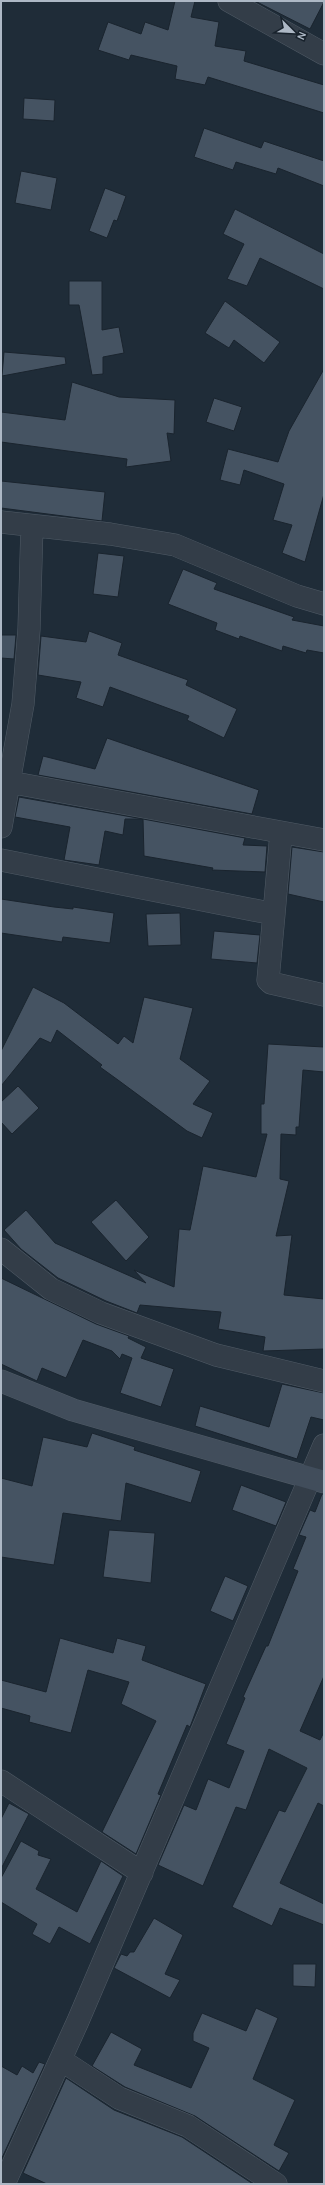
<svg xmlns="http://www.w3.org/2000/svg" width="325" height="2185" viewBox="0 0 325 2185" font-family="Karla,sans-serif">
  <style>
    .building { fill: #455362; stroke: #1a242e }
    .lines { fill: none; stroke-linecap: round; stroke-linejoin: round }
    .street-casing { stroke: #505b66; stroke-width: 23 }
    .secondary-casing { stroke: #505b66; stroke-width: 23 }
    .street { stroke: #333d48; stroke-width: 22 }
    .secondary { stroke: #414d5b; stroke-width: 22 }
  </style>
  <rect width="100%" height="100%" fill="#1f2c38"/>
  <path class="building" d="M175,1h20l-4,16 28,5 -4,24 31,5 -2,10 80,24v28l-116,-36 -3,8 -30,-6 2,-13 -46,-11 -2,5 -31,-10 10,-28 33,12 4,-12 23,8z
    M255,1h69v1l-14,27z
    M24,98l31,2 -1,21 -31,-2z
    M204,128l57,20 3,-7 60,20v25l-46,-18 -2,6 -40,-12 -3,8 -39,-13z
    M21,171l36,7 -6,32 -36,-7z
    M105,188l21,8 -9,25 -3,-1 -7,18 -18,-7z
    M235,209l89,45v35l-64,-31 -13,28 -20,-7 17,-35 -21,-10z
    M69,281h33v49l17,-3 5,26 -21,4v17l-11,1 -13,-70h-10z
    M225,301l55,41 -16,21 -30,-23 -5,8 -24,-15z
    M4,352l61,5 1,7 -64,12z
    M324,369v125l-19,68 -23,-9 10,-28 -19,-5 11,-36 -40,-14 -4,15 -20,-5 8,-31 50,13 11,-31z
    M72,382l47,15 56,3 -1,34 -7,-1 4,28 -45,6 1,-8 -126,-17v-30l64,8z
    M214,398l28,9 -8,24 -28,-9z
    M1,481l104,11 -3,29 -101,-13z
    M98,553l26,3 -6,41 -25,-3z
    M183,569l34,14 -3,6 80,28 -2,3 32,6v27l-17,-3 -1,3 -23,-7 -1,5 -42,-15 -1,3 -24,-9 2,-7 -49,-19z
    M89,631l33,12 -4,12 70,25 -2,5 51,24 -13,29 -37,-18 2,-4 -79,-29 -7,20 -27,-9 5,-16 -43,-7 3,-39 45,6z
    M1,635h15l-2,24 -13,-1z
    M107,738l152,52 -7,24 -214,-39 5,-19 52,13z
    M19,797l124,22h-18l-2,16 -18,-4 -6,34 -35,-5 6,-33 -55,-10z
    M143,819l102,19 -2,7 24,1 -2,26 -53,-2 1,-2 -69,-12z
    M292,847l32,5v50l-36,-8z
    M1,899l53,8 19,2v-2l41,6 -4,30 -47,-6 -1,5 -61,-9z
    M180,913l1,32 -33,1 -2,-32z
    M214,931l46,4 -3,28 -46,-4z
    M33,987l31,16 54,41 6,-8 9,7 11,-46 49,11 -13,51 30,22 -17,23 20,9 -11,25 -15,-7 -69,-51 -18,-13 2,-2 -45,-35 -6,13 -11,-5 -39,48v-35z
    M268,1044l56,3v25l-21,-2 -4,57h-3v8l-15,-1 -1,45 9,2 -13,55 16,-1 -8,60 40,4v50l-61,2 2,-14 -47,-8 3,-17 -81,-7 -3,8 -31,-12 -48,-23 -37,-29 -17,-19 22,-20 29,33 91,40 -12,-13 40,17 5,-58 11,1 13,-64 53,11 11,-43h-6v-30h3z
    M18,1086l21,22 -27,26 -11,-12v-20z
    M116,1200l33,37 -23,24 -35,-39z
    M1,1278l95,46 33,12 -1,2 18,9 -5,11 33,11 -13,38 -41,-14 12,-35 -10,-4 -2,5 -8,-8 -29,-11 -17,38 -24,-10 -5,13 -36,-17z
    M282,1384l42,9v27l-13,-3 -14,42 -102,-33 5,-20 69,21z
    M92,1433l43,14 -1,3 67,21 -10,32 -65,-20 -5,38 -58,-8 -9,52 -53,-8v-79l31,8 11,-49 44,10z
    M241,1485l45,17 -10,24 -44,-16z
    M322,1494h2v182l-24,55 20,9 4,-8v74l-6,-3 -38,80 44,21v21l-44,-17 -8,18 -40,-19 47,-97 6,2 22,-44 -38,-19 -23,61 -10,-3 -33,79 -45,-21 26,-60 12,5 12,-31 21,9 15,-37 -18,-7 19,-46 -2,-1 23,-51h2l30,-75 -5,-2 13,-32 -7,-2 11,-25 5,2z
    M109,1530l46,3 -4,50 -48,-6z
    M225,1576l23,10 -15,35 -23,-10z
    M60,1638l53,15 4,-15 29,8 -4,14 64,24 -16,43 -3,-2 -29,69 3,1 -25,59 -34,-22 54,-111 -35,-17 8,-22 -41,-12 -17,63 -42,-11 1,-6 -29,-8v-28l45,12z
    M9,1803l20,11 -28,55v-50z
    M21,1841l18,10 -1,4 13,4 -15,30 41,23 24,-51 22,15 -33,68 -31,-17 -9,17 -18,-10 5,-10 -36,-22v-24z
    M154,1918l29,17 -18,39 15,6 -10,18 -56,-30 7,-14 6,2 3,-4h4z
    M293,1964h23l-1,23 -22,-1z
    M256,2008l22,10 -25,61 42,21 -21,45 15,8 -10,18 -84,-55 -70,-29 -33,-21 19,-34 31,17 -8,16 57,23 18,-40 -16,-7v-8l9,-20 44,18z
    M39,2062l6,2 -44,96v-94l16,9 5,-9 11,7z
    M66,2078l48,32 68,27 71,47h-206l-24,-11z"/>
  <g class="lines">
    <g class="street-casing">
      <path id="street" d="M229,1l95,53
        M1,522l109,12 65,11 122,51 27,8
        M9,782l315,58
        M1,827l22,-123 6,-75 3,-103
        M1,860l273,54 -6,66 3,3 53,12
        M274,914l7,-81
        M1,1249l50,40 50,24 115,42 108,26
        M1,1781l141,92
        M61,2060l58,38 69,28 88,58
        M4,2184l74,-163 246,-576"/>
    </g>
    <g class="secondary-casing">
      <path id="secondary" d="M1,1381l72,29 251,72"/>
    </g>
    <use href="#street" class="street"/>
    <use href="#secondary" class="secondary"/>
  </g>
  <rect width="325" height="2185" fill="none" stroke="#adb8c5" stroke-width="4"/>
  <g transform="translate(293 32) rotate(114)" stroke="#18222c" stroke-width="3" paint-order="stroke">
  <path d="M0-3L7 15L0 10L-7 15Z" fill="#adb8c5"/>
  <text y="-6" font-size="11" font-weight="bold" text-anchor="middle" fill="#adb8c5">N</text>
  </g>
</svg>
